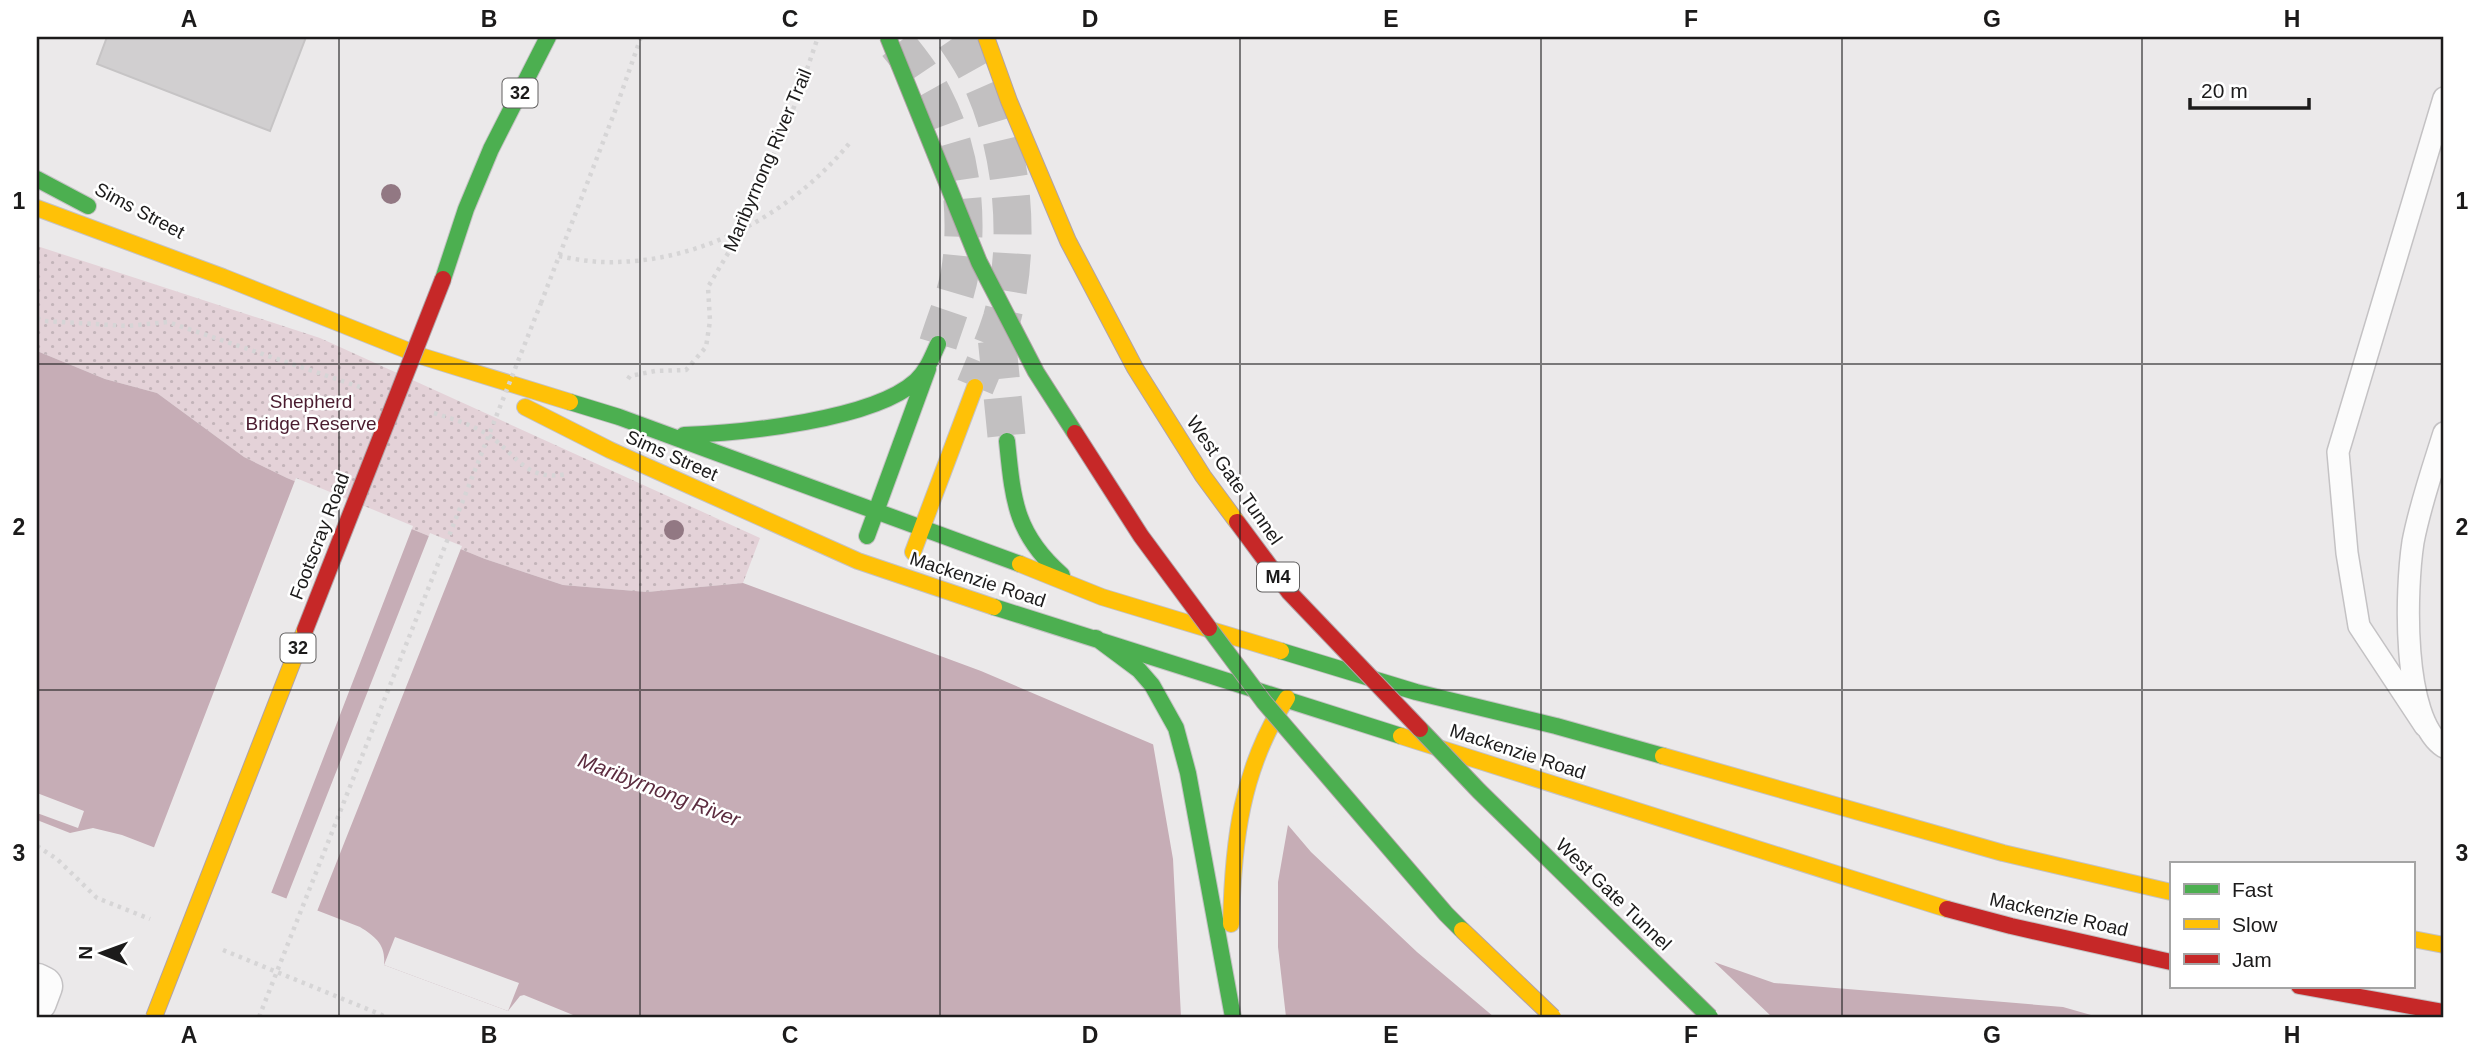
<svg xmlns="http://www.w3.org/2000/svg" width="2481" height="1054" viewBox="0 0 2481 1054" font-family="Helvetica,sans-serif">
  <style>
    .park { fill: url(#park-dots) }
    .water { fill: #c6adb6 }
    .pier { fill: #ebe9ea }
    .building { fill: #d1cfd0; stroke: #c6c4c5; stroke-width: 2 }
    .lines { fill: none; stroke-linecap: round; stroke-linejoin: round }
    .secondary-tunnel { stroke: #c2c0c1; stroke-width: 38; stroke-dasharray: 38 19; stroke-linecap: butt }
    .lane-casing { stroke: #c4c2c4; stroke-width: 24 }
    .street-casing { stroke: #c4c2c4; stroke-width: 41 }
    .fast-casing { stroke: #c4c2c4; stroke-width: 18 }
    .slow-casing { stroke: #c4c2c4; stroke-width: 18 }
    .jam-casing { stroke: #c4c2c4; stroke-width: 18 }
    .path { stroke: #d6d5d6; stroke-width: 4.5; stroke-dasharray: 3.5 5; stroke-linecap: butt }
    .lane { stroke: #fcfcfc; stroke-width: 21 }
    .street { stroke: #fcfcfc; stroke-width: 38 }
    .fast { stroke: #4caf50; stroke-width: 16 }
    .slow { stroke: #ffc107; stroke-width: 16 }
    .jam { stroke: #c62828; stroke-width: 16 }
    .fast-bridge-casing { stroke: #b1a2a7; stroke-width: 18; stroke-linecap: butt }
    .slow-bridge-casing { stroke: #b1a2a7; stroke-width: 18; stroke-linecap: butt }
    .jam-bridge-casing { stroke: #b1a2a7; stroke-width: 18; stroke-linecap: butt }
    .path-bridge { stroke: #d6d5d6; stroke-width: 4.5; stroke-dasharray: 3.5 5; stroke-linecap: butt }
    .fast-bridge { stroke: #4caf50; stroke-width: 16 }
    .slow-bridge { stroke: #ffc107; stroke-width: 16 }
    .jam-bridge { stroke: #c62828; stroke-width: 16 }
    .tree { fill: #927883 }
    .grid { fill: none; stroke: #1c1b1b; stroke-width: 2; stroke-opacity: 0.55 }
    .labels { text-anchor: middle; stroke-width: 5; stroke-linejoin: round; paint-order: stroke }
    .shield { fill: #fff; stroke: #605f5f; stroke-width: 2 }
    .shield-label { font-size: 18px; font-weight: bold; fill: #1c1b1b }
    .street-label { font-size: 19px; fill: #1c1b1b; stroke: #fff }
    .park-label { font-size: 19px; fill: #4a1c2f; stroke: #fff }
    .water-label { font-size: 21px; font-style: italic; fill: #5c2c3f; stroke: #fff }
    .neatline { fill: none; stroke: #1c1b1b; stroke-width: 2.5 }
    .grid-label { font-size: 23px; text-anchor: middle; font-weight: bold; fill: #1c1b1b }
  </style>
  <defs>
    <pattern id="park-dots" width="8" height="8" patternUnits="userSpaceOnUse" patternTransform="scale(1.75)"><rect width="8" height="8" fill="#e4d2d8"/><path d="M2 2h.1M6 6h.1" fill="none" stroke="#c3b4b9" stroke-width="1.8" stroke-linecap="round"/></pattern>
  </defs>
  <rect width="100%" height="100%" fill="#ebe9ea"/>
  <path class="park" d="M37,246l283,92 440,200 -17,45 -96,9 -84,-7 -78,-26 -198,-81 -43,-21 -87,-64 -52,-14 -68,-28z"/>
  <path class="water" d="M37,351l68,28 52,14 87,64 43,21 198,81 78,26 84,7 96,-9 238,88 448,191 345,121 289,24 35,10h-1520l-54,-22 -4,1 -12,15 -124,-46c2,-20 -8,-28 -24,-38l-238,-92 -29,-7 -23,5 -33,-13z"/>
  <path class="pier" d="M296,478l117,48 -143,370 -117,-46z
    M430,533l32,13 -146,368 -31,-12z
    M1152,738l279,120 276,97 65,62h-278l-77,-65 -106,-100 -23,-27 -10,57v65l8,70h-105l-8,-158z
    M37,793l47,18 -6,17 -41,-15z
    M395,937l124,46 -11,28 -124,-46z"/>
  <path class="building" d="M107,37h199l-36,94 -173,-67z"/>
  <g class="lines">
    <path class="secondary-tunnel" d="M955,37c9,13 18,27 25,41 33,69 42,165 22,240 -7,23 -18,47 -27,69
      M897,44c14,17 27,34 37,54 27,52 35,116 26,174 -4,24 -15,49 -22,72
      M997,341l10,100"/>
    <g class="lane-casing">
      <path id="lane" d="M2444,433c-11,35 -24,72 -31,109 -7,46 -12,177 31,205
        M2425,726l-66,-100 -12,-73 -9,-101 106,-354"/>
    </g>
    <g class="street-casing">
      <path id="street" d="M37,983l6,3 -6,16"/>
    </g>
    <g class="fast-casing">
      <path id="fast" d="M37,179l51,27
        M443,279l23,-70 25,-60 57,-112
        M570,402l49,15 401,147
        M684,435c58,-2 189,-15 232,-54 11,-10 16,-24 22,-37
        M1007,441c6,59 8,93 55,134
        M867,536l61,-167
        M994,607l407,129
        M1096,638l43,32 13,15 24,43 12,45 45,244
        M1281,651l135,41 140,34 107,30"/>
    </g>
    <g class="slow-casing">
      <path id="slow" d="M37,208l186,69 201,80 146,45
        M525,407l85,43 248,111 136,46
        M913,552l62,-165
        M1020,564l82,33 179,54
        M1401,736l546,173
        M1663,756l340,97 168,39
        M1231,924c2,-83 10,-155 56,-226
        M2413,939l31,6"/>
    </g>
    <g class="jam-casing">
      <path id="jam" d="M1947,909l64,17 160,36
        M2299,986l145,26"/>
    </g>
    <path class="path" d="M541,303l74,-192 26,-74
      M37,318l7,3 83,5 41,-4 192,65
      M628,379l2,-3 25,-5 31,-1 20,-23 4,-26 -2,-34 32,-54 54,-126 24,-70
      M434,413c21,7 44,13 61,27 26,21 34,41 72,34
      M37,846l20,13 40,39 53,21
      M223,950l159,65v2"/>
    <use href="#lane" class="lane"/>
    <use href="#street" class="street"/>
    <use href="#fast" class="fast"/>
    <use href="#slow" class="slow"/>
    <use href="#jam" class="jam"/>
    <g class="fast-bridge-casing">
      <path id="fast-bridge" d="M888,37l91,225 57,110 39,61
        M1209,628l55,74 182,212 16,16
        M1420,729l59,62 231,226"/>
    </g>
    <g class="slow-bridge-casing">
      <path id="slow-bridge" d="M986,37l23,64 59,140 67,127 68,108 34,46
        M1462,930l91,87
        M154,1017l151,-387"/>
    </g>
    <g class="jam-bridge-casing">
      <path id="jam-bridge" d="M1075,433l66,103 68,92
        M1237,522l52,70 131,137
        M305,630l138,-351"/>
    </g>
    <path class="path-bridge" d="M559,256c19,4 39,7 58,6 91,-2 179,-52 235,-122
      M259,1017l282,-714"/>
    <use href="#fast-bridge" class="fast-bridge"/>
    <use href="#slow-bridge" class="slow-bridge"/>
    <use href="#jam-bridge" class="jam-bridge"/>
  </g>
  <g class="tree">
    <circle cx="391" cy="194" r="10"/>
    <circle cx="674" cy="530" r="10"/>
  </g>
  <path class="grid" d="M339,37v980M640,37v980M940,37v980M1240,37v980M1541,37v980M1842,37v980M2142,37v980M37,364h2407M37,690h2407"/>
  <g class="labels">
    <g class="shield">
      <rect x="502.5" y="78.5" width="35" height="29" rx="5"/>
      <rect x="1257" y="562.5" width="42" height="29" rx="5"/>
      <rect x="280.5" y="633.5" width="35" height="29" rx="5"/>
    </g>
    <g class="shield-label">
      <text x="520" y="99">32</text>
      <text x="1278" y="583">M4</text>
      <text x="298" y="654">32</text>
    </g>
    <g class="street-label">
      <text transform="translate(767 160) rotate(-67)" y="7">Maribyrnong River Trail</text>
      <text transform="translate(140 210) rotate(28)" y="7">Sims Street</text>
      <text transform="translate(672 455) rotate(24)" y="7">Sims Street</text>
      <text transform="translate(1235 480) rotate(55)" y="7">West Gate Tunnel</text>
      <text transform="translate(319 536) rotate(-69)" y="7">Footscray Road</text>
      <text transform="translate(978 579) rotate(18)" y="7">Mackenzie Road</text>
      <text transform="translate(1518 751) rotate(18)" y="7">Mackenzie Road</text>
      <text transform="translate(1614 894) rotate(44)" y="7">West Gate Tunnel</text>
      <text transform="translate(2059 914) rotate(13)" y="7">Mackenzie Road</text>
    </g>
    <g class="park-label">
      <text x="311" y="408">Shepherd<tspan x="311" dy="22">Bridge Reserve</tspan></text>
    </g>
    <g class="water-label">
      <text transform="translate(659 790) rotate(21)" y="7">Maribyrnong River</text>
    </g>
  </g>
  <rect width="2481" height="1054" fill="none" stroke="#ffffff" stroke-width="77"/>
  <rect x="2170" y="862" width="245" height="126" fill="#ffffff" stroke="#a4a4a4" stroke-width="2"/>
  <rect x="2184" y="884" width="35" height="10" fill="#4caf50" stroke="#a4a4a4" stroke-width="2"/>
  <text x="2232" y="897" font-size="21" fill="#1c1b1b">Fast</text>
  <rect x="2184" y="919" width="35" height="10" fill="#ffc107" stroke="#a4a4a4" stroke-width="2"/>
  <text x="2232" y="932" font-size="21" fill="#1c1b1b">Slow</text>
  <rect x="2184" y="954" width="35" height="10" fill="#c62828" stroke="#a4a4a4" stroke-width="2"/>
  <text x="2232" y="967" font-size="21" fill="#1c1b1b">Jam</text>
  <g transform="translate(102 953) rotate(271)" stroke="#ffffff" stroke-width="5" paint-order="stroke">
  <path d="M0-5L12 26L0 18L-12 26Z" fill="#1c1b1b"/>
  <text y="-10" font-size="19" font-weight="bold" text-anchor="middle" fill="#1c1b1b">N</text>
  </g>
  <path d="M2190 98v10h119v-10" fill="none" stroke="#1c1b1b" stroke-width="3.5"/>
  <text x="2201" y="98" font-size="21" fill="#1c1b1b" stroke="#ffffff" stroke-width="5" paint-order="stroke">20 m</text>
  <rect x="38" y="38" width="2404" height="978" class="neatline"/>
  <g class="grid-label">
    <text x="189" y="27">A</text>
    <text x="489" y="27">B</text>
    <text x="790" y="27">C</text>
    <text x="1090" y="27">D</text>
    <text x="1391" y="27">E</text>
    <text x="1691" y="27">F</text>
    <text x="1992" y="27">G</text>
    <text x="2292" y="27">H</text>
    <text x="19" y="209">1</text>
    <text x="2462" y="209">1</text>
    <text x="19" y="535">2</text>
    <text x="2462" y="535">2</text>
    <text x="19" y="861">3</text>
    <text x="2462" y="861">3</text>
    <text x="189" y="1043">A</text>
    <text x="489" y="1043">B</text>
    <text x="790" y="1043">C</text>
    <text x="1090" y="1043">D</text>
    <text x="1391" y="1043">E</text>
    <text x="1691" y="1043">F</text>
    <text x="1992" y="1043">G</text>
    <text x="2292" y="1043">H</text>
  </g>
</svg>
